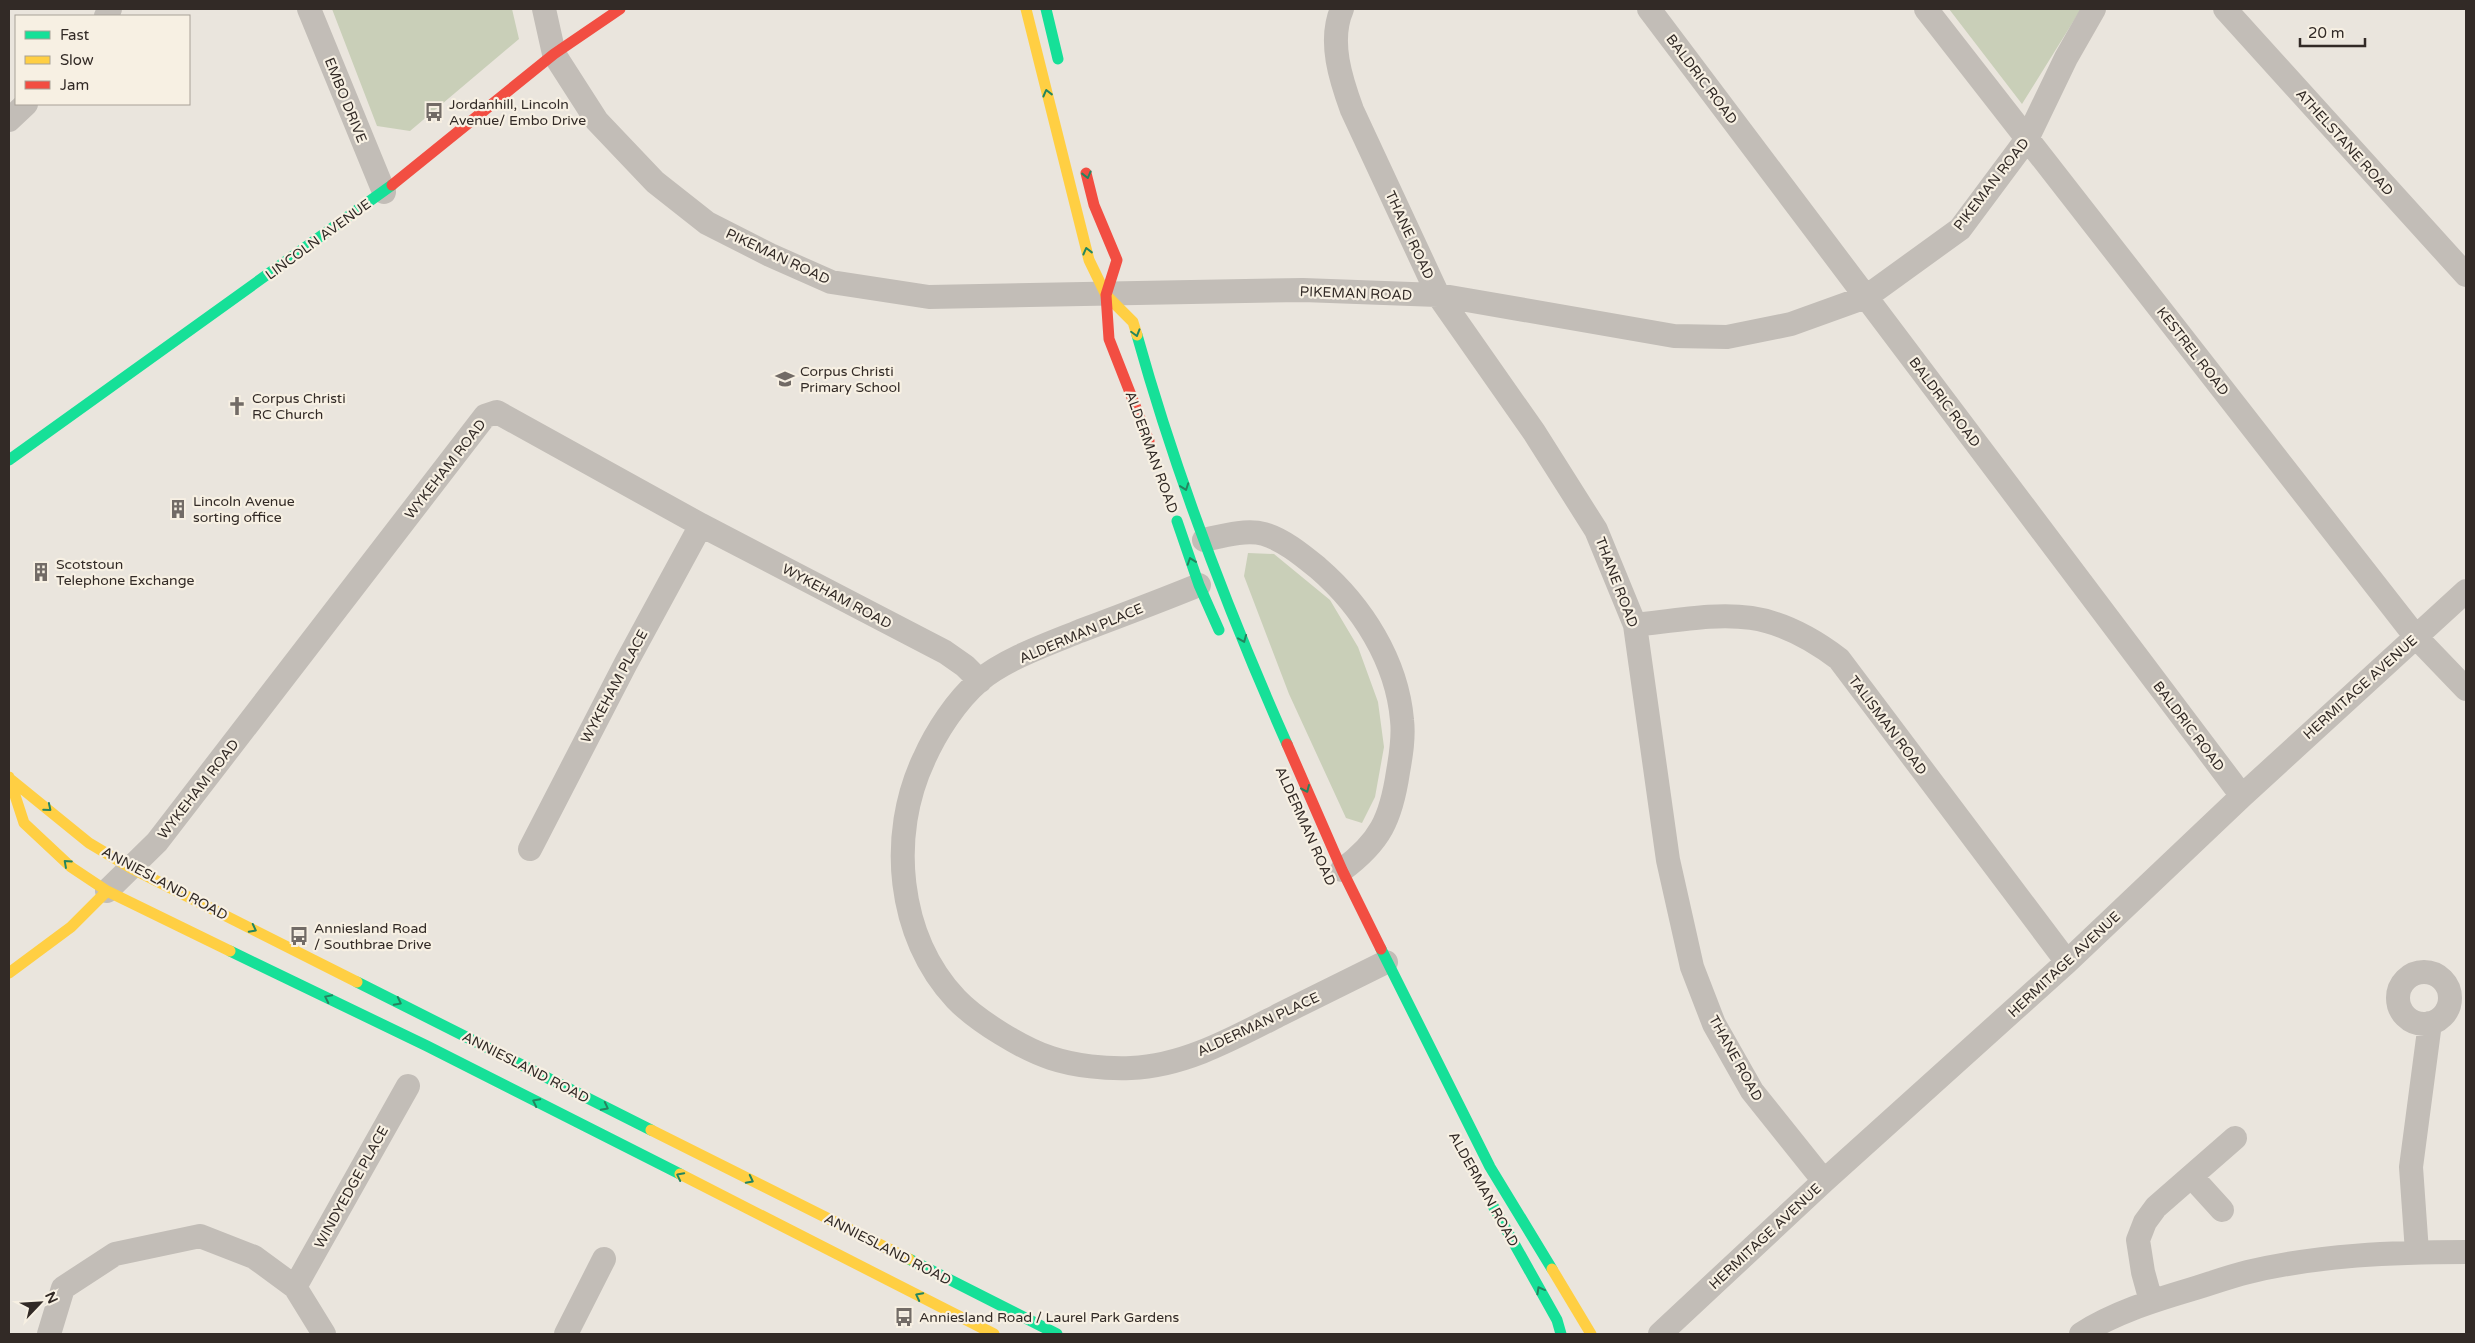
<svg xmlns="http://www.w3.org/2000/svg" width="2475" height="1343" viewBox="0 0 2475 1343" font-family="'Varela Round',sans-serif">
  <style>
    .green { fill: #c9cfb8 }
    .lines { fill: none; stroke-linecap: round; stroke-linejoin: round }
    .street { stroke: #c2bdb7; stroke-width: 24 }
    .fast { stroke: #16e098; stroke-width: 11 }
    .slow { stroke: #ffcf43; stroke-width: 11 }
    .jam { stroke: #f24e42; stroke-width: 11 }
    .oneway { stroke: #24855f }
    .labels { text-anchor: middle; stroke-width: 4.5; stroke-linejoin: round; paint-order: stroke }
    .street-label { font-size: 14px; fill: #322a26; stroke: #f7f0e3 }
    .poi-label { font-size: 14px; fill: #322a26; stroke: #f7f0e3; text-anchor: start }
  </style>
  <rect width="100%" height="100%" fill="#eae5dd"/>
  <path class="green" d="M332,9h180l7,30 -109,92 -33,-5z
    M1949,9h132l-59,95z
    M1248,553l26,1 56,46 28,47 20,55 6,45 -9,50 -13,26 -16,-5 -57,-124 -45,-118z"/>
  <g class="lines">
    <path class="street" d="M309,9l75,183
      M544,9l10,45 43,67 58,61 52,41 63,32 61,27 98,15 374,-7 135,5 236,41 53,1 64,-13 75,-27 94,-68 67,-90 39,-81 28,-49
      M1342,9c-14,32 -1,71 10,101l86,185 96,137 62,98 39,95 33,235 24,107 22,57 38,67 72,90
      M1649,9l593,787
      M1926,9l490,628 50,52
      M2225,9l241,266
      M106,16l4,-7
      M9,120l17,-16
      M1204,540c18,-4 42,-11 60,-6 20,6 38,21 54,34 44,38 79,93 84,152 2,17 -1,35 -4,52 -7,47 -18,70 -56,98
      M1199,585c-39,16 -79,31 -119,46 -32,13 -75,28 -101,50 -23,20 -43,51 -55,78 -36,76 -27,177 32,240 21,22 67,50 95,59 24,8 55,11 80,10 53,-2 103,-30 150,-54 35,-17 70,-35 105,-52
      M1635,625c87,-10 129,-23 204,34l228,303
      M530,849l96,-186 75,-138
      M107,891l50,-49 328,-426 12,-4 204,113 244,127 20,14 15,15
      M2398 998a26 26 0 1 1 52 0a26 26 0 1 1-52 0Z
      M2192,1177l30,33
      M2417,1252l-6,-85 19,-144
      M295,1287l113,-201
      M2151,1301l-8,-29 -5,-32 7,-18 11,-15 79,-69
      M49,1334l14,-46 52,-34 85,-18 54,21 41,30 29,47
      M566,1334l38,-75
      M1660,1334l164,-153 243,-219 175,-166 224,-205
      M2081,1334c33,-21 71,-33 108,-44 20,-6 39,-13 59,-18 71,-17 146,-20 218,-20"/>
    <path class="fast" d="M1046,9l12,50
      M1137,335c39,140 91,276 150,409
      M9,460l383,-275
      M1177,521l22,64 20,45
      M1381,949l109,218 62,102
      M230,951l197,95 253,128
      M357,982l294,148
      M1492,1204l65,116 4,14
      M909,1259l148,75"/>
    <path class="slow" d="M1026,9l63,251 17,35 27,27 4,13
      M9,777l15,46 47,44 36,24 123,60
      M9,778l80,65 42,25 226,114
      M9,973l62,-46 36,-36
      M651,1130l258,129
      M680,1174l314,160
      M1552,1269l39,65"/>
    <path class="jam" d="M1086,173l8,32 23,55 -11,35 3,44 40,102
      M392,185l162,-131 66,-45
      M1287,744l55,126 39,79"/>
  </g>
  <defs><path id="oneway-chevron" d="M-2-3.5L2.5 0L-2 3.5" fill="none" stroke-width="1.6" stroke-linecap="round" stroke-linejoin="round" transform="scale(1.25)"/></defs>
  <g class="oneway">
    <use href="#oneway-chevron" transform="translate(1047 93) rotate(-104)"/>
    <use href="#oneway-chevron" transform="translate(1087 175) rotate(76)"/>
    <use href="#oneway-chevron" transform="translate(1087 251) rotate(-104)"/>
    <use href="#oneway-chevron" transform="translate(1136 333) rotate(74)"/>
    <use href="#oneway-chevron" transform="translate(1185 487) rotate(70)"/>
    <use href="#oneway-chevron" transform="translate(1191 561) rotate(-109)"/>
    <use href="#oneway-chevron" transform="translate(1243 639) rotate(68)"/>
    <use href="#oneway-chevron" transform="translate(1306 789) rotate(66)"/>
    <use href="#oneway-chevron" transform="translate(48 808) rotate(40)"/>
    <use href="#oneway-chevron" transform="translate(67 863) rotate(-138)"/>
    <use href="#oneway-chevron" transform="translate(253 929) rotate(27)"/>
    <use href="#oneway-chevron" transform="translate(328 998) rotate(-154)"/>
    <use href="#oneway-chevron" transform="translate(398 1002) rotate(27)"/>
    <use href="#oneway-chevron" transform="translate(536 1102) rotate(-153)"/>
    <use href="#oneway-chevron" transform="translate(605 1107) rotate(27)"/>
    <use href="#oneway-chevron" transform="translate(680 1176) rotate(-153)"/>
    <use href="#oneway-chevron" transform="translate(750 1180) rotate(27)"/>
    <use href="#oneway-chevron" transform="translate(1540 1290) rotate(-119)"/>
    <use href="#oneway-chevron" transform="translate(919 1296) rotate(-153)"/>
  </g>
  <defs>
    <g id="bus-bare" transform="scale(1.5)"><path d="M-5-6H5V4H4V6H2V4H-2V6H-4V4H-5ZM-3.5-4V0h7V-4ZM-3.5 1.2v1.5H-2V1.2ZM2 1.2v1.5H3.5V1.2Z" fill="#726b66" stroke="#f7f0e3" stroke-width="2.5" paint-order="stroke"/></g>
    <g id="school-bare" transform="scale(1.5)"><path d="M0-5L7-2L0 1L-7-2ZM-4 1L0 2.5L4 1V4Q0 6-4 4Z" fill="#726b66" stroke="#f7f0e3" stroke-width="2.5" paint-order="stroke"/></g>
    <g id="church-bare" transform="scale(1.5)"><path d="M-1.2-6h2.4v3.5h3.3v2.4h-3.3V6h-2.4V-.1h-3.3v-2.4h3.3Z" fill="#726b66" stroke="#f7f0e3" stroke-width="2.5" paint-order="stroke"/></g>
    <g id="building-bare" transform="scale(1.5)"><path d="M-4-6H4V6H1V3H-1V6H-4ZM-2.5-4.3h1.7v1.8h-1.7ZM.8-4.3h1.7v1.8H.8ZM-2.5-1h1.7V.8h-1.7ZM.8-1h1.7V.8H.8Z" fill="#726b66" stroke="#f7f0e3" stroke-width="2.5" paint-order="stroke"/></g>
  </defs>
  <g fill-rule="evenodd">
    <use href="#bus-bare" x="434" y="112"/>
    <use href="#school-bare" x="785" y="379"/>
    <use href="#church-bare" x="237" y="406"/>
    <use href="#building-bare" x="178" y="509"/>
    <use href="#building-bare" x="41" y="572"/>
    <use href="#bus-bare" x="299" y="936"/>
    <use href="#bus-bare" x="904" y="1317"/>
  </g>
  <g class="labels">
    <g class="street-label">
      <text transform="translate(1702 79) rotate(53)" y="5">BALDRIC ROAD</text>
      <text transform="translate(346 100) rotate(68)" y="5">EMBO DRIVE</text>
      <text transform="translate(2345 142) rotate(48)" y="5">ATHELSTANE ROAD</text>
      <text transform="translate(1991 184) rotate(-52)" y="5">PIKEMAN ROAD</text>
      <text transform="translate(1410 235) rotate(65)" y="5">THANE ROAD</text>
      <text transform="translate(318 239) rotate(-36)" y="5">LINCOLN AVENUE</text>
      <text transform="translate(778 256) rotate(25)" y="5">PIKEMAN ROAD</text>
      <text transform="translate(1356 293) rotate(2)" y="5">PIKEMAN ROAD</text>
      <text transform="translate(2193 351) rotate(52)" y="5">KESTREL ROAD</text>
      <text transform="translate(1945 402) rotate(53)" y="5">BALDRIC ROAD</text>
      <text transform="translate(1152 452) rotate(70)" y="5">ALDERMAN ROAD</text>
      <text transform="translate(445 469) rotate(-52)" y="5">WYKEHAM ROAD</text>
      <text transform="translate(1617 582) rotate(69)" y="5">THANE ROAD</text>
      <text transform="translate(837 596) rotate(28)" y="5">WYKEHAM ROAD</text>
      <text transform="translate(1081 633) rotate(-23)" y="5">ALDERMAN PLACE</text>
      <text transform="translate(614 686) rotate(-62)" y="5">WYKEHAM PLACE</text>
      <text transform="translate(2360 687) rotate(-42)" y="5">HERMITAGE AVENUE</text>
      <text transform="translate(1888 725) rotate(53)" y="5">TALISMAN ROAD</text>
      <text transform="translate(2189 726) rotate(53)" y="5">BALDRIC ROAD</text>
      <text transform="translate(198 789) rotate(-52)" y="5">WYKEHAM ROAD</text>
      <text transform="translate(1306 826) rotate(66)" y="5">ALDERMAN ROAD</text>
      <text transform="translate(165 883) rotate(28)" y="5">ANNIESLAND ROAD</text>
      <text transform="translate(2064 964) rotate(-43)" y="5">HERMITAGE AVENUE</text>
      <text transform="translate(1258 1024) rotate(-25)" y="5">ALDERMAN PLACE</text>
      <text transform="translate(1736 1058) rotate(61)" y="5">THANE ROAD</text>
      <text transform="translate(526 1067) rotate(27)" y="5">ANNIESLAND ROAD</text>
      <text transform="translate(351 1187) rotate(-61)" y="5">WINDYEDGE PLACE</text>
      <text transform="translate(1484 1189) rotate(61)" y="5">ALDERMAN ROAD</text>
      <text transform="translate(1765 1236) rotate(-43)" y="5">HERMITAGE AVENUE</text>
      <text transform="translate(888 1249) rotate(27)" y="5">ANNIESLAND ROAD</text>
    </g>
    <g class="poi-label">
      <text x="449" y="109">Jordanhill, Lincoln<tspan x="449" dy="16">Avenue/ Embo Drive</tspan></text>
      <text x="800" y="376">Corpus Christi<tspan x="800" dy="16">Primary School</tspan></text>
      <text x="252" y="403">Corpus Christi<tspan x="252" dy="16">RC Church</tspan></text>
      <text x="193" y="506">Lincoln Avenue<tspan x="193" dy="16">sorting office</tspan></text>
      <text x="56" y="569">Scotstoun<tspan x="56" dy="16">Telephone Exchange</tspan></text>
      <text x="314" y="933">Anniesland Road<tspan x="314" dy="16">/ Southbrae Drive</tspan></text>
      <text x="919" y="1322">Anniesland Road / Laurel Park Gardens</text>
    </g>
  </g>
  <rect width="2475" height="1343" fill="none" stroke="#322a26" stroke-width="20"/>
  <rect x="15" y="15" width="175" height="90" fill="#f7f0e3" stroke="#a8a197"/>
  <rect x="25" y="31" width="25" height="8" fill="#16e098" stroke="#a8a197"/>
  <text x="60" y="40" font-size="15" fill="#322a26">Fast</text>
  <rect x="25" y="56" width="25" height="8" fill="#ffcf43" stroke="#a8a197"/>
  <text x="60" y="65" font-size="15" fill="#322a26">Slow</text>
  <rect x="25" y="81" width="25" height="8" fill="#f24e42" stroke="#a8a197"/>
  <text x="60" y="90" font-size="15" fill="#322a26">Jam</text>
  <g transform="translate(40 1303) rotate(65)" stroke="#f7f0e3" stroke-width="4" paint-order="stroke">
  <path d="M0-4L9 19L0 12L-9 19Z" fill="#322a26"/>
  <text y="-8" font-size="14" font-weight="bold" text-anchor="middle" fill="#322a26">N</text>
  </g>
  <path d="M2300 38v8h65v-8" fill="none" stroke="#322a26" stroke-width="2.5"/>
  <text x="2308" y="38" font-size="15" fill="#322a26" stroke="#f7f0e3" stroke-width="4" paint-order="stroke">20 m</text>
</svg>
